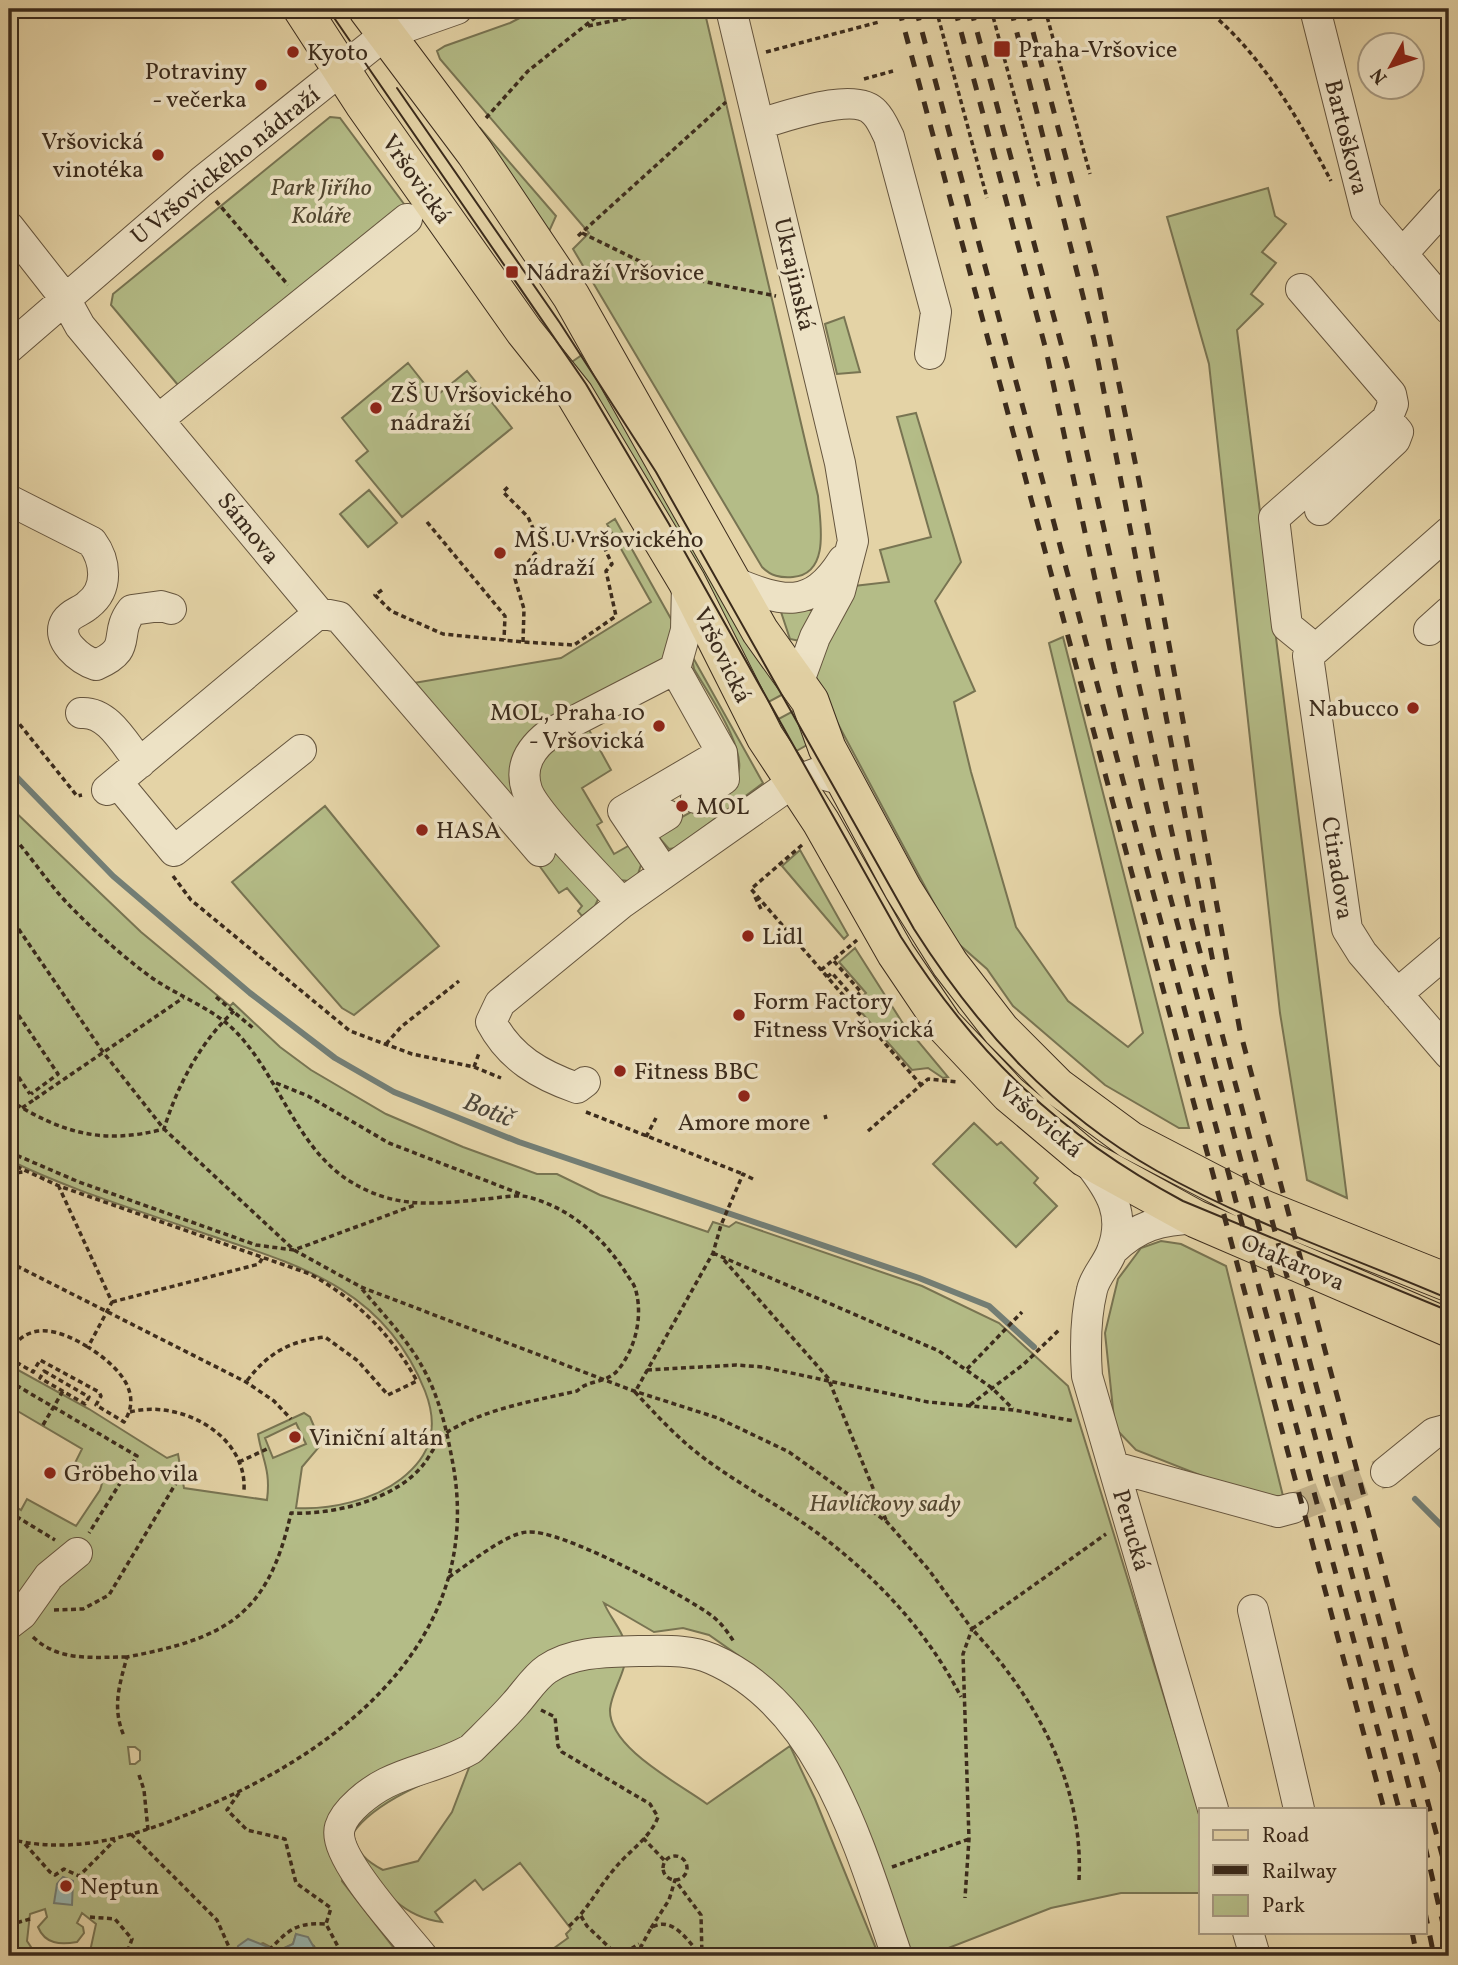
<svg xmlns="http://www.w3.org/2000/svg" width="1458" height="1965" viewBox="0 0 1458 1965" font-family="Vollkorn,serif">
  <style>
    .green { fill: #b4bc87; stroke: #787452; stroke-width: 2; fill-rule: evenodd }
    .water { fill: #98b6b0; stroke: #737e75; stroke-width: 2 }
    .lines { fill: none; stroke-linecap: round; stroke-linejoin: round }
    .stream { stroke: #737e75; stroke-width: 6 }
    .minor-tunnel { stroke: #c2b18a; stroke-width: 30; stroke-dasharray: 30 15; stroke-linecap: butt }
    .minor-casing { stroke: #65553e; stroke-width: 32 }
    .major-casing { stroke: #3b2b1c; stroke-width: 39 }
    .path { stroke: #3b2b1c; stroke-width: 3.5; stroke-dasharray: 5 3.5; stroke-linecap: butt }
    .minor { stroke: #ede2c5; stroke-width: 30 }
    .major { stroke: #e4d3a6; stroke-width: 37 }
    .tram { stroke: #3b2b1c; stroke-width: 2 }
    .rail { stroke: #3b2b1c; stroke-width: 5; stroke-dasharray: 12 12; stroke-linecap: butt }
    .poi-dot { fill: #8f2418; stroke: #ede2c5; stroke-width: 2.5 }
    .labels { text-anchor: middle; stroke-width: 7; stroke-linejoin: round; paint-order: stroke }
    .poi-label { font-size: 24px; fill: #3b2b1c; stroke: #ede2c5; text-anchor: start }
    .street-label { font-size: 24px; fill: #3b2b1c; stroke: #ede2c5 }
    .park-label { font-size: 24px; font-style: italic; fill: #534831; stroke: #ede2c5 }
    .water-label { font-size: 26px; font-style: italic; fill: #4e473a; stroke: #ede2c5 }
  </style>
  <rect width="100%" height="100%" fill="#e4d3a6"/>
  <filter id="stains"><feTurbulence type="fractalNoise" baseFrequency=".00286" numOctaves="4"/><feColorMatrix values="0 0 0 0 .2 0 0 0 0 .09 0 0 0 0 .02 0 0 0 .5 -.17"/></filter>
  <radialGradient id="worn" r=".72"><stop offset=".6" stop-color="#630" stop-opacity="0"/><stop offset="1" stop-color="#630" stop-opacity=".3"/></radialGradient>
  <path class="green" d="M537,9h167l114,487c2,25 13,78 -25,81 -13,1 -22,-1 -31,-10l-189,-318 16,-16 -149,-174 -3,-8 8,-5 65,-23z
    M330,117l10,1 67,90 -224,183 -72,-86 2,-11z
    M480,128l76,88 -9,20 -71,-103z
    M1268,188l7,28 11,8 -24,28 14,11 -25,31 12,10 -26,26 110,868 -40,-18 -27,-167 -71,-649 -42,-147z
    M844,317l16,55 -23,2 -12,-50z
    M592,348l195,344 -24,13 -197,-339z
    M408,363l27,34 32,-26 45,57 -110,89 -46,-56 12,-10 -26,-33z
    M916,413l45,149 -26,39 40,90 -21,11 17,70 45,155 52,74 60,46 15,-14 -94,-390 14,-6 126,491h-10l-74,-43 -92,-79 -26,-37 -34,-30 -138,-258 3,-26 36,-69 35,-4 -9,-32 51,-13 -34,-120z
    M369,490l28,33 -29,24 -28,-33z
    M615,519l60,107 -6,29 -147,96 77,146 -4,9 -13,10 -4,-5 4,-5 -15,-18 -8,5 -151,-209 153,-26 90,-56 -44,-78z
    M818,603l-18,38 -10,-2 -9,-27z
    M691,654l72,129 -87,65 -7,1 -15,-17c22,-12 68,-34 82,-54 16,-23 -30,-88 -42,-109z
    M797,709l17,32 -23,13 -18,-32z
    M588,728l23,42 -29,18 20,34 -5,3 17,29 16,-9 12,17 -4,12 -9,7 -10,-1 -77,-85 -4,-20 4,-17z
    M9,806l132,126 89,74 3,-3 47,44 31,23 75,44 77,33 74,27h20l43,21 108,37 5,-10 16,5 7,-5 186,64 77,37 69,63 133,430v77h-80l-70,15 -123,48h-20l-63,-159 -99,-127 -7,-14 -30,-21 -26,-7 -29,4 -50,-29c6,15 22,31 22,48 1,20 -14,39 -16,58 -2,39 70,75 97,95l83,-58 25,53 64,157h-336l25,-18 -2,-4 5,-5 -51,-66 -37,27 -8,-10 -40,32 7,10c-44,-5 -66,-41 -91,-73l-9,32 58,75h-81l-5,-10 -18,-12 -3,10 -15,7 -15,-8 -25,9 22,4h-171l7,-32 -14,-11 -5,10 6,4 1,6 -7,9c-17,3 -32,2 -39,-15l9,-10 -2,-8 -15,5 -3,27 10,15h-28v-453l12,7 6,-11 49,27 24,-36 3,-10 -28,-17 7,-14 -73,-43v-41l80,44 78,49 11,-4 6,34 83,12c4,-31 -5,-40 -9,-66l46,-21 6,4 9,21v9l-17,20 -6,41c34,2 78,-8 105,-29 31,-24 38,-52 24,-88 -42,-106 -131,-127 -228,-160 -63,-22 -129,-42 -188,-71zM296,1423l10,21 -33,14 -8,-20zM128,1747h7l5,4v9l-5,4h-5zM470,1765l-18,47 -34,49 -35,9c-17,-9 -26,-17 -30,-37 22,-32 81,-55 117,-68z
    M325,806l114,140 -85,69 -12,-7 -110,-126z
    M800,850l48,85 -4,4 -62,-73z
    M855,948l47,74 46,55 -5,1 -15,-10 -16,2 -58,-66 12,-11 -27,-31z
    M974,1123l23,22 4,-3 37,36 -4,5 23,23 -41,41 -83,-83z
    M1161,1241l20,3 45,22 57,230 -7,9 -140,-55 -21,-22 -10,-95 13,-54 23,-31z"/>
  <path class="water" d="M63,1877l10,4 -1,24 -18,-2 3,-19z
    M296,1934l12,3 11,19h-59l-23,-4 1,-6 10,-7 30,12 15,-7z"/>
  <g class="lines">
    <path class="stream" d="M9,769l104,107 137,117 85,65 59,34 125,50 400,136 70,28 45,41
      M1415,1499l34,34"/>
    <path class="minor-tunnel" d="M1293,1508l93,-36"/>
    <g class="minor-casing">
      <path id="minor" d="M731,9l109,454 13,78 -13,50 -25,46 -16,44
        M1315,9l51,202 83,98
        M759,124c26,-7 97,-34 116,-11 6,6 10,16 14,24l47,175 -6,42
        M9,227l55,70 16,29 239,287 -212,177
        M1402,254l47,-52
        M1301,289l90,105 2,10 -6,15 -113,99 13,108 27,22
        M9,348l192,-166 185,-148 71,-25
        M159,419l248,-200
        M9,500l83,42c14,19 17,47 -4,63 -6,6 -17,8 -22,16 -12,19 15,39 30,44 39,-17 16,-29 36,-55l29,-4 10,3
        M1320,510l75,-70 3,-8 -11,-13
        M1449,532l-141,124 39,273 15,24 87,101
        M733,582c49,20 78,29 110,-22
        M319,613l20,4 201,234
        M1429,630l20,-18
        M81,713c27,-2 43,30 59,50
        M117,782l57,69 127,-101
        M696,798l28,-19 -2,-26
        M638,833l29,-18
        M664,872l-41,-61 99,-58 -47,-84 11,-39 1,-47
        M622,903c-20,-23 -87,-89 -95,-113 -8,-24 4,-42 22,-56l126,-65
        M1397,994l52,-44
        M585,1082l-8,6c-37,-13 -67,-30 -86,-66l9,-19 122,-100 173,-122 22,-8 27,7
        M1089,1163c22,28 37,52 23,88 -5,14 -17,25 -20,39 -7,28 -7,56 -5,86l126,433
        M1112,1251c25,-25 49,-32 84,-32
        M1114,1467l164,45 15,-4
        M1386,1472l48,-39 15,-4
        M1253,1610l46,199
        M9,1624l13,-10 27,-38 28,-23
        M1248,1932l7,24
        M422,1956c-19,-24 -91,-100 -82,-129 5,-17 30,-36 46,-44 27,-14 58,-18 85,-34 15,-15 30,-29 44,-45 10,-11 20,-27 32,-35 27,-18 61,-17 92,-18 24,0 50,-2 73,8 111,48 149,193 185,297"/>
    </g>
    <g class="major-casing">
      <path id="major" d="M302,9l61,94 161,228 51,64 112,187 78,155 56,85 75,132 48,71 65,69 76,64 111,61 253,109
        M367,9l108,144 96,143 189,335 50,70 17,47 76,141 47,75 51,66 57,57 72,53 129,67 190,76"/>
    </g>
    <path class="path" d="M936,9l51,189
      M991,9l48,178
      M1045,9l45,165
      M1206,9c55,44 93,110 125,172
      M588,26l83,-17
      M766,52l113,-30
      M864,79l29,-8
      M486,118l42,-47 78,-62
      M216,201l72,84
      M582,233l84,41 110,22
      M578,236l148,-134
      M427,522l78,94 -1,24
      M382,590l-7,5 16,16 52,23 80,8 51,3 42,-29 -10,-45 6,-7 -13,-28 -58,10 -13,-29 -25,-25 6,-6
      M523,642l1,-33 -9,-30 26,-33
      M9,711l68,85 5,-1
      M9,832c21,23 38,50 60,73 23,24 49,47 75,67 29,23 69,35 93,61 42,44 59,113 111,147 47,30 86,24 138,19 12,-1 30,-5 42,-2 42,11 75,40 98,76 3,5 9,12 10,18 7,27 -1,58 -18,79 -12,14 -29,9 -41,21 -43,10 -89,17 -128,40 -12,8 -17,23 -26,34 -28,35 -90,50 -132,48 -23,103 -65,125 -164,144 -8,29 -15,51 -3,79
      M802,845l-51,44 170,196
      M173,876l18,24 159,131 62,23 62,13 27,11
      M755,897l6,12
      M9,915l94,137 61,77 130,121 67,37 270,103 87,28 71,34 98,70 42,48 43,59 -9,25 6,185 -4,59
      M821,970l36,-30
      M827,977l5,-4 22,25 7,-6 -28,-32
      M216,997l37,31
      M9,1001l49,73 -27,20
      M386,1044l15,-17 58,-46
      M9,1063l21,31
      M474,1067l5,-14
      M276,1083l32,13 81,47 134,52
      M35,1099l148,-101
      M9,1100c53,33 93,45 155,29 13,-43 37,-88 70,-118
      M22,1108l13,-9
      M586,1112l157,62
      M825,1115l1,4
      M868,1131l60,-52 30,3
      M646,1137l10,-19
      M9,1152l70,30 177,63 38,5 121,-45
      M9,1163l50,23 251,88c47,26 81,60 107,107l-29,14 -30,-34 -33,-24c-36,4 -57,16 -79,45
      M9,1174l14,-2
      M753,1179l-10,-5 -22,51 -8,28 -78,139c24,26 48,52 77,72 38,27 79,48 116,77 54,42 102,95 133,156
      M713,1253l226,98 53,37 21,21
      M724,1260l104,118 58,142
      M9,1262l237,120 28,19 17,18
      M112,1302l147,-38 4,-7
      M9,1353c19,-34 51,-23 79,-6
      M9,1358l24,14 7,-12 59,32 2,4 -5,9 28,17c21,-32 -11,-59 -36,-75l24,-45 -53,-115
      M967,1369l55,-57
      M647,1370l89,-5 27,2 165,35 86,8 60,11
      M44,1371l45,26 -4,7 -45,-26z
      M9,1381l128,75 -48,77
      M970,1405l54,-41 36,-35
      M130,1412c49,-13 117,22 114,78
      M43,1425l20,-34
      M239,1462l30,-14
      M9,1512l46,28
      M449,1577c20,-13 57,-44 79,-45 32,-3 147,59 177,79 13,8 21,18 29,31
      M54,1610l29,-1 26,-14 70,-117
      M33,1637c26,25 60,20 94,20
      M541,1710l14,7 3,29 4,6 88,52 8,13c-7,20 -29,34 -42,50 -18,20 -27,42 -47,59
      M139,1775l5,15 4,40
      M239,1793l-12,17 20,20 38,9 11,44 35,25 -5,16 17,32
      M131,1834l86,86 16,36
      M643,1838l22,23
      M9,1839c72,18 139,-7 205,-36 141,-62 272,-174 238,-344 -6,-32 -13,-62 -29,-91 -16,-29 -40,-54 -61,-79
      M25,1844l25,28 5,3 9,-6 15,7 36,-36
      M663 1868a12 12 0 1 1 24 0a12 12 0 1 1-24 0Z
      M892,1867l77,-28
      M1079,1880c5,-96 -43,-182 -107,-251l134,-95
      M581,1916l6,10 28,27h9l15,-9
      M90,1917l25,2 17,20 -6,17
      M9,1925l21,-6
      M651,1928l18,-28 6,-20 26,35 1,41
      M263,1956c23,-22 28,-34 62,-32
      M636,1956l15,-28c21,-14 38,14 50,28"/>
    <use href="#minor" class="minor"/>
    <use href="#major" class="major"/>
    <path class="tram" d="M328,9l258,375 83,140 232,413c75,118 159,198 282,264l266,110
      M397,88l163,235 96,149 258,457c63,99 140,184 243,242 92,52 195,86 292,128"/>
    <path class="rail" d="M899,9l485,1800
      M916,9l483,1800
      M955,9l91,341 68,318 41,172 260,969
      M971,9l99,368 122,545 257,959
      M1011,9l83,331 120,627
      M1027,9l69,264 43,208 101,550 168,631 41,133
      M1425,1846l24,104
      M1425,1912l9,44
      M1412,1932l5,24"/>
  </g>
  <g class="poi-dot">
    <rect x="993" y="40" width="18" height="18" rx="3.5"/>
    <circle cx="293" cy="52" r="7"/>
    <circle cx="261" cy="85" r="7"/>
    <circle cx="158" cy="155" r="7"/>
    <rect x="505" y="265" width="14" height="14" rx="3.5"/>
    <circle cx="376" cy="408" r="7"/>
    <circle cx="500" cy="553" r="7"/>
    <circle cx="1413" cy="708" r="7"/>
    <circle cx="659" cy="726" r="7"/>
    <circle cx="682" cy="806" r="7"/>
    <circle cx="422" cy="830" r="7"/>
    <circle cx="748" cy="936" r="7"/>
    <circle cx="739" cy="1015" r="7"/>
    <circle cx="620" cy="1071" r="7"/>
    <circle cx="744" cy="1096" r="7"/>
    <circle cx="295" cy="1437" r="7"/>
    <circle cx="50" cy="1473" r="7"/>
    <circle cx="66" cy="1886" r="7"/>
  </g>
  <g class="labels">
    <g class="poi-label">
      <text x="1018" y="57">Praha-Vršovice</text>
      <text x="307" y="60">Kyoto</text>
      <text x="247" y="79" text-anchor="end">Potraviny<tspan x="247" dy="28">- večerka</tspan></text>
      <text x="144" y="149" text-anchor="end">Vršovická<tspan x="144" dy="28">vinotéka</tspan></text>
      <text x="526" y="280">Nádraží Vršovice</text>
      <text x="390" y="402">ZŠ U Vršovického<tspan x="390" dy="28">nádraží</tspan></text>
      <text x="514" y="547">MŠ U Vršovického<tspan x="514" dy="28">nádraží</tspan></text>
      <text x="1399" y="716" text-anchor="end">Nabucco</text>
      <text x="645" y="720" text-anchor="end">MOL, Praha 10<tspan x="645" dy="28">- Vršovická</tspan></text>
      <text x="696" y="814">MOL</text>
      <text x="436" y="838">HASA</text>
      <text x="762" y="944">Lidl</text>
      <text x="753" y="1009">Form Factory<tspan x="753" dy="28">Fitness Vršovická</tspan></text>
      <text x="634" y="1079">Fitness BBC</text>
      <text x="744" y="1130" text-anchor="middle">Amore more</text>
      <text x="309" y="1445">Viniční altán</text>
      <text x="64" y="1481">Gröbeho vila</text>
      <text x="80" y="1894">Neptun</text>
    </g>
    <g class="street-label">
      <text transform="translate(1347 137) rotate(76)" y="8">Bartoškova</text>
      <text transform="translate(225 165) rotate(-39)" y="8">U Vršovického nádraží</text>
      <text transform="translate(417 179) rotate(55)" y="8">Vršovická</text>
      <text transform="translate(795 274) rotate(77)" y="8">Ukrajinská</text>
      <text transform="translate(249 528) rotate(51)" y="8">Sámova</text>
      <text transform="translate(723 655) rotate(64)" y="8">Vršovická</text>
      <text transform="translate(1338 868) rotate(81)" y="8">Ctiradova</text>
      <text transform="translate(1041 1119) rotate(41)" y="8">Vršovická</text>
      <text transform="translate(1293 1262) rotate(23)" y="8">Otakarova</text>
      <text transform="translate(1132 1530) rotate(74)" y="8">Perucká</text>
    </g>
    <g class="park-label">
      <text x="321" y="195">Park Jiřího<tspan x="321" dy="28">Koláře</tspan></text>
      <text x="885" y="1511">Havlíčkovy sady</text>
    </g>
    <g class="water-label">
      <text transform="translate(489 1109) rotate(22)" y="9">Botič</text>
    </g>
  </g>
  <rect width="1458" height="1965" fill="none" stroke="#e4d3a6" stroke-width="35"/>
  <rect x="10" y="10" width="1437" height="1944" fill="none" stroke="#3b2b1c" stroke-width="3.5"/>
  <rect x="18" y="18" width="1423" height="1930" fill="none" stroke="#3b2b1c" stroke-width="2"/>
  <rect x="1199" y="1808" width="228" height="126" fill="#ede2c5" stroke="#a69981" stroke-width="2"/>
  <rect x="1213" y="1830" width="35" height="10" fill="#e4d3a6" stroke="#a69981" stroke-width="2"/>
  <text x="1262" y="1842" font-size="21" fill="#3b2b1c">Road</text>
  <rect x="1213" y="1865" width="35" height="10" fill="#3b2b1c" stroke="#a69981" stroke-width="2"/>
  <text x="1262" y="1878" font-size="21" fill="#3b2b1c">Railway</text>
  <rect x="1213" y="1895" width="35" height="21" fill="#b4bc87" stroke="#a69981" stroke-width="2"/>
  <text x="1262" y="1912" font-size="21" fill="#3b2b1c">Park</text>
  <g transform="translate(1391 66) rotate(230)"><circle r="33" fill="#ede2c5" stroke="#a69981" stroke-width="2"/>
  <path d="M0-5L12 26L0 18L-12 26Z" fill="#8f2418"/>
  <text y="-10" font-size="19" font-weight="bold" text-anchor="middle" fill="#3b2b1c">N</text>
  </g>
  <rect width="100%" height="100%" filter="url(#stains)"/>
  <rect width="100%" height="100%" fill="url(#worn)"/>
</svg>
